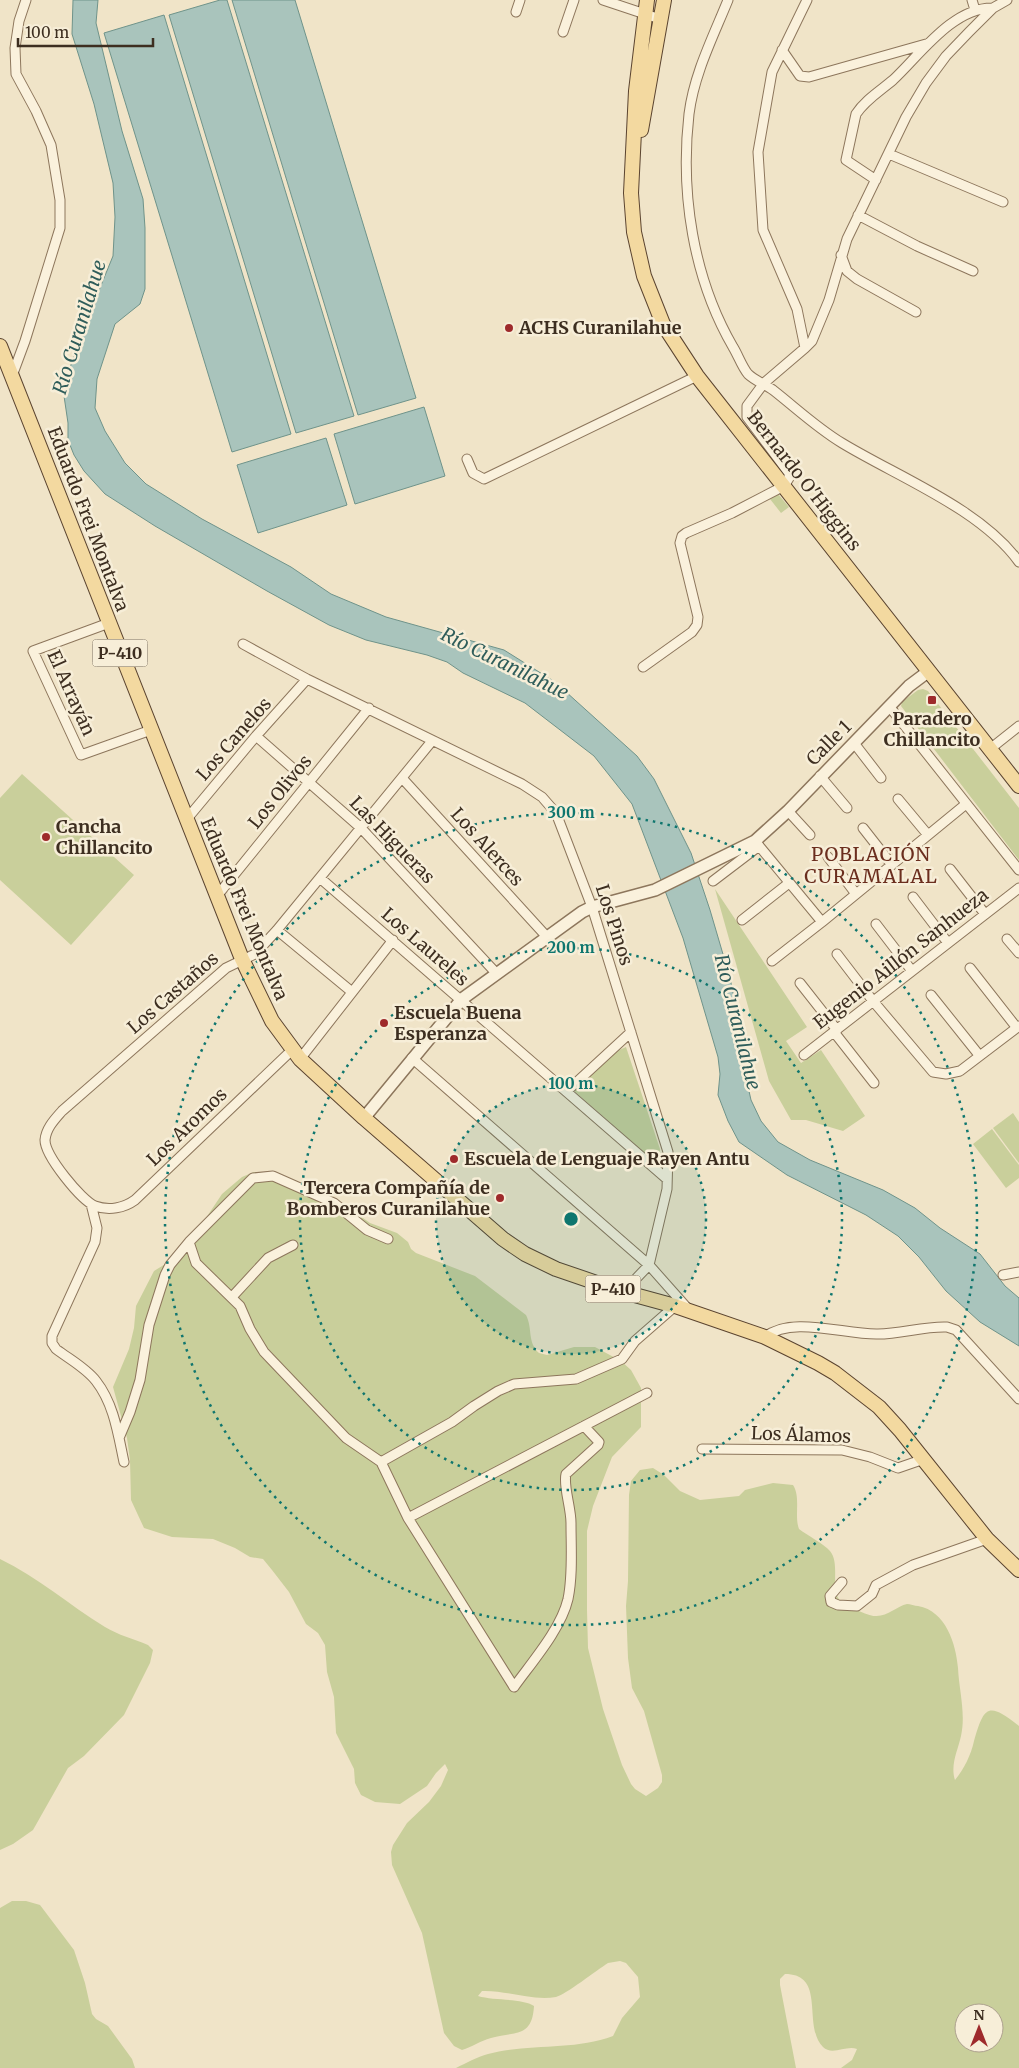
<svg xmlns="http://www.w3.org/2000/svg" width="1019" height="2068" viewBox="0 0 1019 2068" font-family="Merriweather,serif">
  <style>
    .green { fill: #c9cf9b; fill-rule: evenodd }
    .water { fill: #a9c4bc; stroke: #6f938a }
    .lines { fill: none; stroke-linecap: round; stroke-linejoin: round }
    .minor-casing { stroke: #8d765c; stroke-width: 11 }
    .tertiary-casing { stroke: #8d765c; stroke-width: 14 }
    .primary-casing { stroke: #5b4430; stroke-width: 16 }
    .minor { stroke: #faf1dc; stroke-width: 9 }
    .tertiary { stroke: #faf1dc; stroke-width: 11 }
    .primary { stroke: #f3d9a0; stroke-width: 14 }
    .ring { fill: none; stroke: #0f766e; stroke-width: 2.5; stroke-dasharray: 2.5 5 }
    .poi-dot { fill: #9e2a2b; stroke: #f7eed8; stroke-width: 2 }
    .labels { text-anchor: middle; stroke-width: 5; stroke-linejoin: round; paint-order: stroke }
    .shield { fill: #f7eed8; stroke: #756857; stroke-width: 1 }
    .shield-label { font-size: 16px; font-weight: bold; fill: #3d2e20 }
    .poi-label { font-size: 18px; font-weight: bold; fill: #3d2e20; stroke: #f7eed8; text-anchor: start }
    .street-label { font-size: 18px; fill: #3d2e20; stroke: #f7eed8 }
    .water-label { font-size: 19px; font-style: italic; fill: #2f5d5a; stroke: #f7eed8 }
    .neighbourhood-label { font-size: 19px; letter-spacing: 1px; fill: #6b2e1e; stroke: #f7eed8 }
    .centre { fill: #0f766e; stroke: #f7eed8; stroke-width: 2.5 }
    .ring-label { font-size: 15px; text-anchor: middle; font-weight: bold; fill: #0f766e; stroke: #f7eed8; stroke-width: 5; stroke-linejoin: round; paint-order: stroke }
  </style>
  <rect width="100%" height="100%" fill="#f0e4c8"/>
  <path class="green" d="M778,494l11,13 -8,6 -11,-14z
    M923,689l5,2 91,117v52l-118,-154 1,-4 16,-12z
    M22,774l112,101 -63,70 -71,-65v-82z
    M715,889l92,138 -21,14 15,22 20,-13 44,66 -22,15 -37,-11h-15l-22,-39z
    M626,1047l34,102 -1,8 -6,3 -79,-69 5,-5 -1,-2 39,-33z
    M1013,1113l6,9v41l-26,-35z
    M992,1129l27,36v13l-13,10 -33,-44z
    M254,1172l20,2 68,29 28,20 27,10 11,9 3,7 5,4 59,23 51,39c7,14 1,27 13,38l8,2 27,-8h21l26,14 10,9 10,18v39l-29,30 -19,49 -6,25v79l1,38 15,61 19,56 9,19 4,5 11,7 12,-8 4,-6v-7l-18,-64 -12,-23 -4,-30 -2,-52 2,-25 1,-86 2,-14 9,-11 13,-2 11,7 16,16 20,9 39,-4 6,-6 28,-7 20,2c8,12 1,31 6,44 8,6 25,15 31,22 11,13 -1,41 11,50 7,5 26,15 34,15 12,1 22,-10 32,-12 3,0 8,2 11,2 28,5 38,38 40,62 1,22 8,46 3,68 -3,14 -11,29 -6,44 9,-11 16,-25 19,-39 10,-35 14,-40 45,-15v342h-178l11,-8 5,-11c-11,-4 -25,7 -34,-2 -21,-21 4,-73 -38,-73l-5,5v6l16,83h-340c10,-5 21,-11 32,-14 41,-11 85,-3 125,-18l9,-18 18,-21 -2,-20 -12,-14 -6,-2 -12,2c-11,7 -43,32 -52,34 -25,4 -50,-7 -74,-6l-4,5c16,5 45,2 56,10 -2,32 -18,25 -43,32 -11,3 -19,9 -29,12l-8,-4 -10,-13 -22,-100 -30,-68 -1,-13 2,-7 14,-22 22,-21 12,-16 7,-16 -3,-6 -9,9 -9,13 -27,18 -25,-2 -14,-7 -6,-12 -1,-14 -18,-36 -2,-36 -7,-25 -2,-27 -7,-12 -12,-9 -17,-32 -17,-22 -9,-11 -13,-2 -15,-9 -22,-9 -41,-2 -28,-9 -13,-28 -1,-40 -3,-22 -14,-51 16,-38 5,-21 2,-22 18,-35 34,-21 12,-23 22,-33 20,-17zM964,2013h30v30h-30z
    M0,1559c38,18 69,46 105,68 13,8 29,12 43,18l5,5 -3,13 -26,52 -40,41 -16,12 -35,62 -20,14 -13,6z
    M12,1901h14l14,4 34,45 11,33 7,31 4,5 12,7 24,33 3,9h-135v-160z"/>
  <path class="water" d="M73,0h25l-2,23 26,108 21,68 2,29v61l-5,15 -25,20 -18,55 -2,29 10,23 20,32 21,21 56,35 89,48 40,27 55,23 118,33 51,32 82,74 17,23 37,74 19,57 20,68 12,59 2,32 7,31 10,21 17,21 32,18 73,30 32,18 25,20 40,26 25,32 14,12v48l-39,-24 -34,-31 -27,-34 -21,-21 -32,-21 -79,-40 -48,-33 -11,-21 -10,-26 2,-21 -2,-17 -35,-119 -51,-134 -38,-48 -69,-53 -62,-30 -16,-11 -20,-7 -61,-15 -37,-15 -62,-34 -112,-65 -50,-32 -21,-23 -10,-16 -6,-15v-17l-4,-27 2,-17 20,-57 27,-66 2,-39 -2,-34 -19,-79 -22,-70z
    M220,0h7l127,416 -58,17 -127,-418z
    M232,0h63l121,398 -58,17z
    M164,15l127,419 -59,18 -128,-419z
    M424,407l21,69 -90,28 -21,-70z
    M326,438l21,67 -89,28 -21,-68z"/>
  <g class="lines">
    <g class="minor-casing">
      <path id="minor" d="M603,0l57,19
        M728,0c-15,37 -34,74 -39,114 -9,79 4,164 44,233 5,8 9,20 15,27 6,6 18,11 25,16 23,18 44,38 69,53 56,34 139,66 177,119
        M972,0l3,10
        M516,12l4,-12
        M563,32l11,-32
        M782,50l18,26 9,1 117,-33
        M889,154l114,48
        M876,180l-30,-20 10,-46c9,-14 24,-23 37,-34 26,-24 60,-73 100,-72
        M858,215l59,31 56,25
        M841,255l6,16 10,8 59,33
        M805,348l-8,-39 -34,-79 -5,-78 14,-80 35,-72
        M12,376l13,-35 35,-113v-28l-9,-55 -15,-34 -20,-37 -1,-26 4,-27 7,-21
        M467,459l6,14 11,6 213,-103
        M109,623l-76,28 48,104 70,-25
        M243,644l64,35 215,105 20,13 14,16 36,94 76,245 -1,37 -18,76
        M643,667l49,-35 5,-7 1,-8 -18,-74 2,-7 4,-3 46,-20 52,-27 5,-8v-5l-42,-56v-11l17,-23 41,-35 7,-7 17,-41 18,-61 59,-122 20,-34 20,-27 23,-24 24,-24 14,-8
        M889,706l130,164
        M256,736l105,92 136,146
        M854,743l27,35
        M990,749l29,-23
        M820,776l27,32
        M402,778l145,159
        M898,799l30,36
        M788,811l22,24
        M186,820l70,-84 51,-57
        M863,828l29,37
        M755,841l67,81
        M828,857l28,37
        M950,869l35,45
        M320,878l347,301
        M713,881l46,-35
        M217,896l152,-188
        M913,897l35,46
        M742,920l47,-37
        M876,924l36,47
        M277,930l75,62
        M1007,939l12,14
        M837,954l36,47 60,71 13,2 14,-3 59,-45
        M772,961l50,-39 144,-118
        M970,968l47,60
        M800,983l37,47
        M931,995l48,60
        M834,1032l40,51
        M292,1050l-157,150c-11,8 -26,11 -40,6 -14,-6 -50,-50 -50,-66 1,-12 10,-21 17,-29l164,-143 29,-14 22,-24 155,-189
        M804,1055l215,-167
        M412,1058l237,207 39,44
        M300,1059l93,-119
        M567,1091l64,-59
        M91,1204l6,24 -2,14 -43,94v7l4,6c13,10 30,19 40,32 18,23 22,53 28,81
        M189,1242l7,21 44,43 10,23 14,23 82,86 35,24 27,56 106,169c18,-25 47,-58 54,-88 5,-24 3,-51 3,-76 0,-16 -8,-37 -5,-49l32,-29 1,-3 -15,-16
        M1003,1275l16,-3
        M620,1291l9,-5 20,-21
        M232,1297l36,-39 25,-13
        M765,1337c27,-22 80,-2 113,-3 23,0 46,-8 69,-7l9,3 63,69
        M119,1438l11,-26 10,-32 9,-55 16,-50 5,-10 19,-23 64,-64 20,-2 61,27 33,27 21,9
        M702,1449l140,1 28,7 28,11 26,-9
        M381,1462l71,-40 22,-16 24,-15 16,-7 62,-5 46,-20 13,-18 40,-35
        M408,1518l239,-125
        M842,1582l-12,14 1,6 7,3 19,1 15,-12 4,-9 37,-20 74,-26"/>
    </g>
    <g class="tertiary-casing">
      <path id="tertiary" d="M364,1118l98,-119 120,-87 10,-5 63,-17 100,-49 33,-30 121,-125 20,-15"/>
    </g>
    <g class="primary-casing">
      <path id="primary" d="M647,0l-11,91 -5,102 3,39 10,44 19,48 34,52 322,410
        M641,130l23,-130
        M0,346l242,613 30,62 28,38 64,59 139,121 22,15 31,15 64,22 55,15 90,31 53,26 17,10 44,34 21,23 87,109 32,31"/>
    </g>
    <use href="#minor" class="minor"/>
    <use href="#tertiary" class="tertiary"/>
    <use href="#primary" class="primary"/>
  </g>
  <circle cx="571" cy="1219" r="135" fill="#0f766e" fill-opacity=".12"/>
  <g class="ring">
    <circle cx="571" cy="1219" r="135"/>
    <circle cx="571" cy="1219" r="271"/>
    <circle cx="571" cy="1219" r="406"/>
  </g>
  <g class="poi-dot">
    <circle cx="509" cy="328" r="5"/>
    <rect x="927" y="695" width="10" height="10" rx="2.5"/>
    <circle cx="46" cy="837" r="5"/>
    <circle cx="384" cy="1023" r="5"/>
    <circle cx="454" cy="1159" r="5"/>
    <circle cx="500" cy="1198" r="5"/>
  </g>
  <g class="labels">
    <g class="shield">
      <rect x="92.5" y="639.5" width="55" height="27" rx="4"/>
      <rect x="585.5" y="1275.5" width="55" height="27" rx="4"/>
    </g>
    <g class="shield-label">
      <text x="120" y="659">P-410</text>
      <text x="613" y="1295">P-410</text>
    </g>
    <g class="poi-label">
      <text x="519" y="334">ACHS Curanilahue</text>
      <text x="932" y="725" text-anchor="middle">Paradero<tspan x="932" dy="21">Chillancito</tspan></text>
      <text x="56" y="833">Cancha<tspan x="56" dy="21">Chillancito</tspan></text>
      <text x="394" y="1019">Escuela Buena<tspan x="394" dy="21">Esperanza</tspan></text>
      <text x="464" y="1165">Escuela de Lenguaje Rayen Antu</text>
      <text x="490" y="1194" text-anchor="end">Tercera Compañía de<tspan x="490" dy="21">Bomberos Curanilahue</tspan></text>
    </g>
    <g class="street-label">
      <text transform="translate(804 481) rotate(52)" y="6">Bernardo O'Higgins</text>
      <text transform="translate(88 519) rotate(69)" y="6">Eduardo Frei Montalva</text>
      <text transform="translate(71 693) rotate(66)" y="6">El Arrayán</text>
      <text transform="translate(234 739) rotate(-49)" y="6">Los Canelos</text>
      <text transform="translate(829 743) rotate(-45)" y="6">Calle 1</text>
      <text transform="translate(280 792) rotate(-51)" y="6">Los Olivos</text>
      <text transform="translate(392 840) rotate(46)" y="6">Las Higueras</text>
      <text transform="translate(487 847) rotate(48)" y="6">Los Alerces</text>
      <text transform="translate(244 909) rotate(67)" y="6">Eduardo Frei Montalva</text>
      <text transform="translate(614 925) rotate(72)" y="6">Los Pinos</text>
      <text transform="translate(425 947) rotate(41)" y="6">Los Laureles</text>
      <text transform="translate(901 959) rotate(-38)" y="6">Eugenio Aillón Sanhueza</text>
      <text transform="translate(173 993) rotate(-41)" y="6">Los Castaños</text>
      <text transform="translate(187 1127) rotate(-44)" y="6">Los Aromos</text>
      <text transform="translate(801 1435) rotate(2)" y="6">Los Álamos</text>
    </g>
    <g class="water-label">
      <text transform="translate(79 327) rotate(-73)" y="7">Río Curanilahue</text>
      <text transform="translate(505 663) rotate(26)" y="7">Río Curanilahue</text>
      <text transform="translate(738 1022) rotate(76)" y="7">Río Curanilahue</text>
    </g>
    <g class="neighbourhood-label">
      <text x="871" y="861">POBLACIÓN<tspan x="871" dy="22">CURAMALAL</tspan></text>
    </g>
  </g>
  <circle cx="571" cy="1219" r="8" class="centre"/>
  <g class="ring-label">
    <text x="571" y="818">300 m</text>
    <text x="571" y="953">200 m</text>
    <text x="571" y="1089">100 m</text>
  </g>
  <g transform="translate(979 2028)"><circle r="24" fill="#f7eed8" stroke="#ada18e"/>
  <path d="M0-4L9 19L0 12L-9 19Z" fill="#9e2a2b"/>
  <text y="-8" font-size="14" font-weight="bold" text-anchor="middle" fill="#3d2e20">N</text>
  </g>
  <path d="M18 38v8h135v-8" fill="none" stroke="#3d2e20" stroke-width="2.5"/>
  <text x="25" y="38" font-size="15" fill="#3d2e20" stroke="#f7eed8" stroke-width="4" paint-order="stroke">100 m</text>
</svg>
